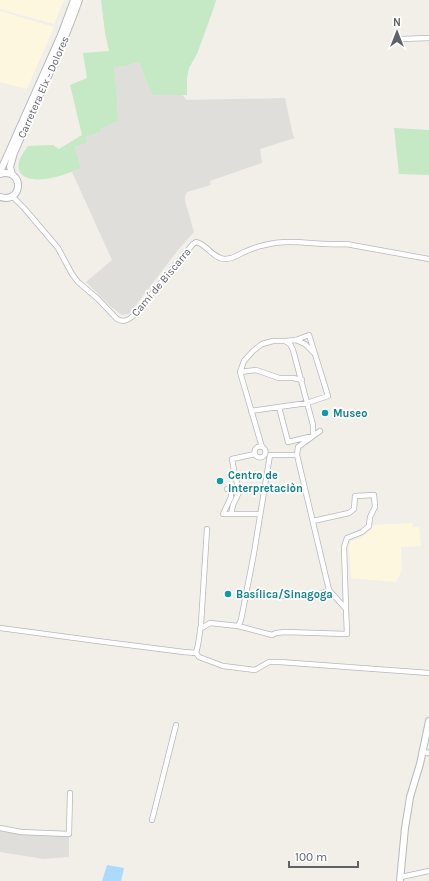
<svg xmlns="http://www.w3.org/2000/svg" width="429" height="881" viewBox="0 0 429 881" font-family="Karla,sans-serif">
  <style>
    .commercial { fill: #fef7e0 }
    .industrial { fill: #e0deda }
    .green { fill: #c5e8c5 }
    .water { fill: #aadaff }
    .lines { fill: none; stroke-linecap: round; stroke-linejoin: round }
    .street-casing { stroke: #b5b8bc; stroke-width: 6 }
    .secondary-casing { stroke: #b6babf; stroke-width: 8 }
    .street { stroke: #fff; stroke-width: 4.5 }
    .secondary { stroke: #fff; stroke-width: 6 }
    .culture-dot { fill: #0f9aa8; stroke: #fff; stroke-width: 1.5 }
    .labels { text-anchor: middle; stroke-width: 3.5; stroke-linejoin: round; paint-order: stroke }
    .street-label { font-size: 11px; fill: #5f6368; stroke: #fff }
    .culture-label { font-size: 11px; font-weight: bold; fill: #0d838f; stroke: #fff; text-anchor: start }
  </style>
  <rect width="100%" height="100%" fill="#f1efe8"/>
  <path class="commercial" d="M0,0h64l-10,24 -54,-15z
    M0,11l54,16 -27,62 -27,-7z
    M413,523l-1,4h7l2,19 -20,1 1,23 -6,12 -45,-4 -2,-32 2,-5 9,-3 11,-8 2,-5z"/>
  <path class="industrial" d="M139,62l11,29 33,4 3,5 99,-2 8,37 2,3 -35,11 2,14 -52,18 1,4 -24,7 -2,4v5l9,31 -16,18 -42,55 -7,9 -7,1 -12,-9 -24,-24 26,-22 -40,-88 9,-4 -6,-21 13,-4 -2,-6 15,-5 -1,-3 18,-8 -1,-24 -3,-30 12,-1z
    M0,829l69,6v22l-25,2 -44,-7z"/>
  <path class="green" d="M101,0h115l-3,10 -16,44 -8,14 -2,10v17h-33l-4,-4 -11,-29 -13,4 -12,1 3,30 1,24 -18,8 1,3 -15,5 2,6 -13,4 6,21c-9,4 -20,8 -30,10 -12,3 -36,3 -32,-16 1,-5 6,-12 9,-16l25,-1 6,4 23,-14 -12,-50 17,-7 -4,-25 26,-2 -4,-18z
    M394,128l35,2v45l-30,-1z"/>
  <path class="water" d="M107,865l17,3 -3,13h-19z"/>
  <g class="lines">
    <g class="street-casing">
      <path id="street" d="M401,39l28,-1
        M12,196l12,12 34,40 14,26 6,8 20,17 19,20c7,4 12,1 17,-4l59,-71 3,-2c11,2 17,17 29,17 6,0 12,-3 17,-6 7,-3 16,-7 23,-8 27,-7 54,1 81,-1l83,15
        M296,340l9,4 9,9
        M240,372l16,-2 23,8h14l9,2
        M251,411l56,-8 21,-7 -19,-61 -13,5 -11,1
        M254.5 452a5.5 5.5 0 1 1 11 0a5.5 5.5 0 1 1-11 0Z
        M262,447l-22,-75 4,-11 9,-10 9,-7 11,-3h12l5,3 3,6 20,75v11l-25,6 -9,-35
        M227,489l4,-1v9l-8,17h37
        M231,514l2,-9 6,-13 -5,-22 -2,-11 23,-5
        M313,521l36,-8 5,-4 1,-13 19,-1 1,12 -5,10 -1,9 -7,6 -15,6 -3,9 2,62
        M246,595l44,1 28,-1 11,-5 -32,-135
        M201,624l6,-95
        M238,626l34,9 4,-2 9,-1 62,2 -1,-25 -17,-19
        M0,628l105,14 79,10 12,1 2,-8 3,-20
        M200,629l10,-6 28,3 3,-6 13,-67 16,-98h27l1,-8 22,-16
        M196,653l3,4 24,9 32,4 14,-8h11l149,11
        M422,752l7,1
        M152,820l24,-95
        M0,828l21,4 48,2 1,-41
        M401,877l28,-6"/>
    </g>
    <g class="secondary-casing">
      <path id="secondary" d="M0,172l61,-137 13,-35
        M0,174c24,-7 24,30 0,23
        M12,174l-2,-7 4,-14c22,-51 47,-101 65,-153
        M400,881l5,-53 3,-18 2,-13 10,-33 9,-43"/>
    </g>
    <use href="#street" class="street"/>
    <use href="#secondary" class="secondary"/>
  </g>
  <g class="culture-dot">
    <circle cx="325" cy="413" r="4"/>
    <circle cx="220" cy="481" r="4"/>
    <circle cx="228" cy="594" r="4"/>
  </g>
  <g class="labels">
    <g class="street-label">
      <text transform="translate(43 87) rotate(-66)" y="4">Carretera Elx - Dolores</text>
      <text transform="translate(161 282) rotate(-50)" y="4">Camí de Biscarra</text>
    </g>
    <g class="culture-label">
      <text x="333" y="417">Museo</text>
      <text x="228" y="479">Centro de<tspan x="228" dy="13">Interpretaciòn</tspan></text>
      <text x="236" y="598">Basílica/Sinagoga</text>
    </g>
  </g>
  <g transform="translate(397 32)" stroke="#ffffff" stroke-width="3" paint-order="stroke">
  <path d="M0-3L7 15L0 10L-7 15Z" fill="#5f6368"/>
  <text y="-6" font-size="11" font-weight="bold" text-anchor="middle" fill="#5f6368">N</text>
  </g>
  <path d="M289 861v6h69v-6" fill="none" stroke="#5f6368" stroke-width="2"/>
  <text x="295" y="861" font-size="12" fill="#5f6368" stroke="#ffffff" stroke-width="3" paint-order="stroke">100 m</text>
</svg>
